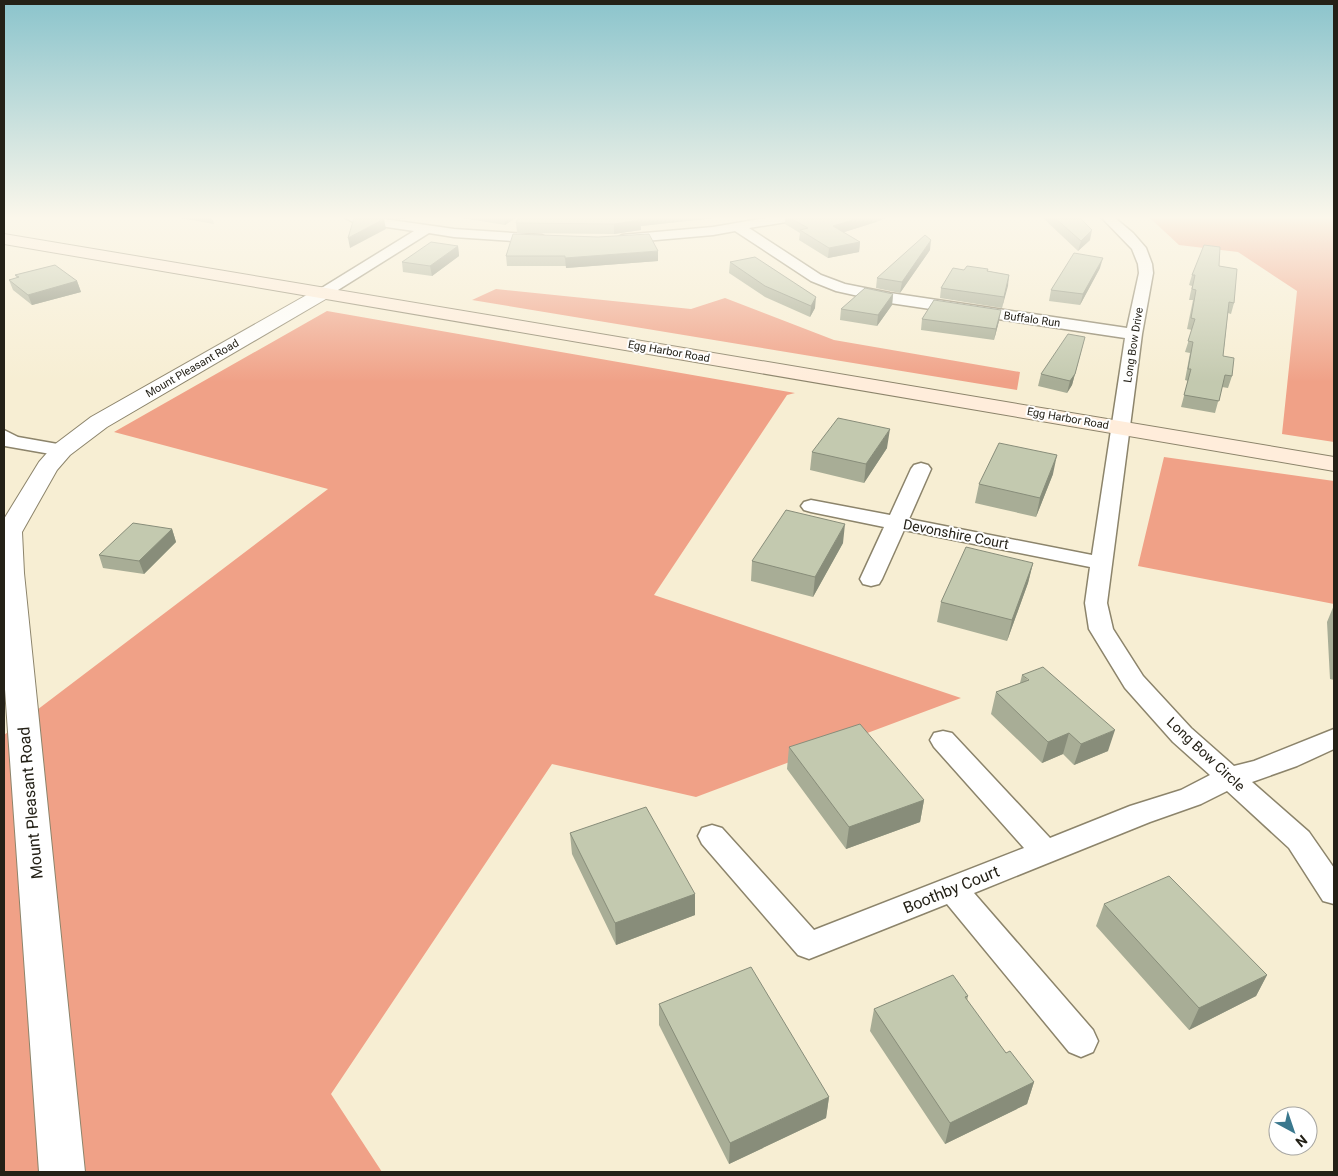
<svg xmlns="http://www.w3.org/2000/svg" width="1338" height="1176" viewBox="0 0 1338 1176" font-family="Roboto,sans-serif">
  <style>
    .forest { fill: #f0a187 }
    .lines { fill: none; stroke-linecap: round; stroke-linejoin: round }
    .minor-casing { stroke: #8c846b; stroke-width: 3 }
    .tertiary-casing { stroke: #8c846b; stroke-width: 2 }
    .secondary-casing { stroke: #8c846b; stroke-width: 2 }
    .minor { fill: #fff; fill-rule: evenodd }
    .tertiary { fill: #fff; fill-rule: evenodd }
    .secondary { fill: #ffeddb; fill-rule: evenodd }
    .wall { fill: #a8ad96 }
    .shaded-wall { fill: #888d7a }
    .building { fill: #c3c9af; stroke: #888d7a }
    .labels { text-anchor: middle; stroke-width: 4; stroke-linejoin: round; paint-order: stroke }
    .far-street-label { font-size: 11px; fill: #242117; stroke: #fff }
    .street-label { font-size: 14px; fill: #242117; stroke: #fff }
    .near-street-label { font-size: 16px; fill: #242117; stroke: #fff }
  </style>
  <rect width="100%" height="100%" fill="#f7eed3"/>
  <path class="forest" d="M1150,218h184v224l-52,-8 15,-143 -59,-39 -59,-7z
    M496,289l195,20 34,-11 109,42 186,32 -3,18 -545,-90z
    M327,311l468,82 -8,2 -133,200 307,103 -265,99 -144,-33 -221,330 51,78h-378v-437l324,-246 -214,-57z
    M1164,457l170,24v123l-196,-38z"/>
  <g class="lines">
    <g class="minor-casing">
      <path id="minor" d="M346,218h31l77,11 88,6 7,4 -7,4 -88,-6 -25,-4 -99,62h-10l-2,-3 2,-3 94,-58 -61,-9z
        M766,218h27l-7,4 -37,6 72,47 24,9 45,9 237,35 12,-55 -1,-9 -6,-15 -30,-31h13l18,15 13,15 6,16 1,9 -11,61 -35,269 6,26 30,47 48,52 43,38 20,-5 80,-32v20l-37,17 -45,16 57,50 25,36v36l-11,-3 -34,-53 -62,-57 -26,13 -51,18 -176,71 119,137 5,11 -5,11 -12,5 -12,-5 -122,-148 -138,55 -11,-4 -96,-111 -4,-8 4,-8 10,-3 10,3 92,102 210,-82 -90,-101 -4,-7 4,-7 9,-2 9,2 98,105 80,-32 51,-16 29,-15 -37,-33 -48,-54 -36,-59 -4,-26 5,-36 -186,-37 -22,49 -3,5 -8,2 -8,-2 -3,-5 24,-52 -73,-15 -7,-2 -3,-4 3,-4 7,-2 79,15 21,-46 3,-4 7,-2 7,2 3,4 -22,50 183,36 33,-217 -235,-35 -54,-12 -25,-10 -76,-50 -22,4 -91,8 -7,-4 7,-4 91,-8z
        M4,430l14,7 51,9 2,4 -2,4 -7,2 -57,-10 -1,-1z"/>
    </g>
    <g class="tertiary-casing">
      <path id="tertiary" d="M325,287l6,1 3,4 -3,4 -224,131 -37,28 -13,15 -35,62 2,41 61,599h-46l-35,-497v-156l35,-57 15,-17 37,-28 228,-129z"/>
    </g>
    <g class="secondary-casing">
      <path id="secondary" d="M4,234l1330,223v14l-1330,-227z"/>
    </g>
    <use href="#minor" class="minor"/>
    <use href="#tertiary" class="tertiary"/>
    <use href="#secondary" class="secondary"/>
  </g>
  <path class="wall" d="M180,218h32l2,6z
    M391,218h16l-3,1z
    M462,218h53l-10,7z
    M518,218h196l-73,8v4l-27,4 -97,-1 -1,-10z
    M785,218h100l-9,4 -32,10 16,10 -1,10 -31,6 -29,-18 1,-7 -15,-9z
    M1043,218h37l10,22 -12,11z
    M513,234l145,27 -92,7v-2h-59l-1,-10z
    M458,246l1,10 -27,20 -29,-4 -1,-10z
    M930,250l-30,43 -24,-5 1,-10z
    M730,262l85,46 -5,9 -45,-20 -36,-24z
    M1219,266l15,37 -3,11 -3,-1 -5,43 9,20 -4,12 -6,-1 -7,26 -34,-6 7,-26 -3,-1 5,-27 -5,-1 7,-22 -5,-1 6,-29h-4l3,-14 -3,-1 3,-10z
    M1100,268l-20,37 -31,-4 2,-11z
    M988,269v2l21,4 -7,33 -62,-10 1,-10 23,-18z
    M15,275l62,6 4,11 -49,13 -19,-15 -4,-10 8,-2z
    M893,294l-1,11 -15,21 -37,-6 1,-11z
    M922,319l77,2 -5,19 -73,-10z
    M1082,348l-10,37 -5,8 -29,-7 3,-12z
    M887,448l-23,35 -54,-13 2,-18z
    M1053,474l-17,43 -61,-14 4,-19z
    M172,529l4,13 -32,32 -41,-6 -4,-13z
    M843,543l-30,54 -62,-16 1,-20z
    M1033,563l-5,20 -21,58 -70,-19 4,-20z
    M1334,605v75l-4,-1 -3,-57z
    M1022,675l86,76 -34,14 -11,-11 -21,9 -51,-49 5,-22 24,-9z
    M789,747l135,53 -4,22 -74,27 -59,-80z
    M570,833l125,61v21l-79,30 -44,-91z
    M1104,904l163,71 -11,21 -67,34 -93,-104z
    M968,996l-1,5 39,52 28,29 -7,22 -82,40 -75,-113 4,-22z
    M659,1004l170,93 -3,21 -97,46 -70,-139z"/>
  <path class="shaded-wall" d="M504,218h11l-10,7z
    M639,218h75l-73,8v4l-27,4v-10z
    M860,218h25l-9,4 -44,14 1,-10z
    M384,219l2,10 -36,19 -2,-10z
    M1092,230l-2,10 -12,11 3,-10z
    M931,240l-1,10 -30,43 2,-11z
    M860,242l-1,10 -31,6 1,-10z
    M458,246l1,10 -27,20 -2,-10z
    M658,251v10l-92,7 -1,-10z
    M1103,258l-3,10 -20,37 3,-11z
    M1009,275l-1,11 -6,22 2,-11z
    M77,281l4,11 -49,13 -4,-10z
    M893,294l-1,11 -15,21 1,-11z
    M816,297l-1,11 -5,9 1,-11z
    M1001,310l-2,11 -5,19 2,-11z
    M1085,337l-13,48 -5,8 3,-12z
    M890,429l-3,19 -23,35 2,-19z
    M1057,455l-4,19 -17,43 4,-19z
    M845,524l-2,19 -30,54 2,-20z
    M172,529l4,13 -32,32 -5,-13z
    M1033,563l-5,20 -21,58 5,-21z
    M1115,730l-7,21 -34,14 7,-21z
    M1069,733l-6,21 -21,9 6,-21z
    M924,800l-4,22 -74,27 3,-22z
    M695,894v21l-79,30 -1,-22z
    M1267,975l-11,21 -67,34 10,-22z
    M1034,1082l-7,22 -82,40 5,-21z
    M829,1097l-3,21 -97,46 1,-21z"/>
  <path class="building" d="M354,218h21l9,1 -36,19z
    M518,218h122l1,2 -27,4 -98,-1z
    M790,218h70l-27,8 27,16 -31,6 -29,-18 8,-2z
    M1055,218h25l12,12 -11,11z
    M513,234l85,3 51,-3 9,17 -93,7v-2h-59z
    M925,235l6,5 -29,42 -25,-4z
    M431,242l27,4 -28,20 -28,-4z
    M1204,245l16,2 -1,19 18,3 -3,34 -5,-1 -6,54 11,2 -2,18 -7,-1 -6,26 -35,-6 7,-26h-3l5,-27 -5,-1 7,-22 -4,-1 5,-28 -4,-1 3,-14h-3z
    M1074,253l29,5 -20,36 -32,-4z
    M755,257l61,40 -5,9 -46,-20 -35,-24z
    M55,265l22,16 -49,14 -19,-15 10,-3 -4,-2z
    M967,266l21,3 -1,2 22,4 -5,22 -63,-9 12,-20 11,2z
    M865,288l28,6 -15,21 -37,-6z
    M934,300l67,10 -5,19 -74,-10z
    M1068,334l17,3 -10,37 -5,7 -29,-7z
    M838,418l52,11 -24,35 -54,-12z
    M999,443l58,12 -17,43 -61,-14z
    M786,510l59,14 -30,53 -63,-16z
    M133,523l39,6 -33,32 -40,-6z
    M966,547l67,16 -21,57 -71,-18z
    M1043,667l72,63 -34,14 -12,-11 -21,9 -52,-50 33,-12 -7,-5z
    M860,724l64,76 -75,27 -60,-80z
    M646,807l49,87 -80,29 -45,-90z
    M1169,876l98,99 -68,33 -95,-104z
    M751,967l78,130 -99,46 -71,-139z
    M953,975l15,21 -3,1 41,56 4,-2 24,31 -84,41 -76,-114z"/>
  <linearGradient id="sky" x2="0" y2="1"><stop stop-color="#8bc4cc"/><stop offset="0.57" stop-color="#fbf7eb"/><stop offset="1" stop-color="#fbf7eb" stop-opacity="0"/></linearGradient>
  <rect width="1338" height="382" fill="url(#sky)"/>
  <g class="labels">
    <g class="far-street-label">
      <text transform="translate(1032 319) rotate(8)" y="4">Buffalo Run</text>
      <text transform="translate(1133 345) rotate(-81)" y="4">Long Bow Drive</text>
      <text transform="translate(669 351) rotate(10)" y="4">Egg Harbor Road</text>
      <text transform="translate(192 368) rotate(-30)" y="4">Mount Pleasant Road</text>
      <text transform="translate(1068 418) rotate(10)" y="4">Egg Harbor Road</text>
    </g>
    <g class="street-label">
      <text transform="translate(956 534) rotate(11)" y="5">Devonshire Court</text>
      <text transform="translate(1206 754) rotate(43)" y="5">Long Bow Circle</text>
    </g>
    <g class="near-street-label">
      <text transform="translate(30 803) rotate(-95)" y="6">Mount Pleasant Road</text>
      <text transform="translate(951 889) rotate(-22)" y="6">Boothby Court</text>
    </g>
  </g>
  <rect width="1338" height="1176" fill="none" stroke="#242117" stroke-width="10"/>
  <g transform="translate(1293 1131) rotate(140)"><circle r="24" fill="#ffffff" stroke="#a7a6a2"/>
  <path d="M0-4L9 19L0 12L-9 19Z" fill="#3a788e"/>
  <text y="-8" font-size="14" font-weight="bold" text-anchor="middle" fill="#242117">N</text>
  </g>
</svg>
